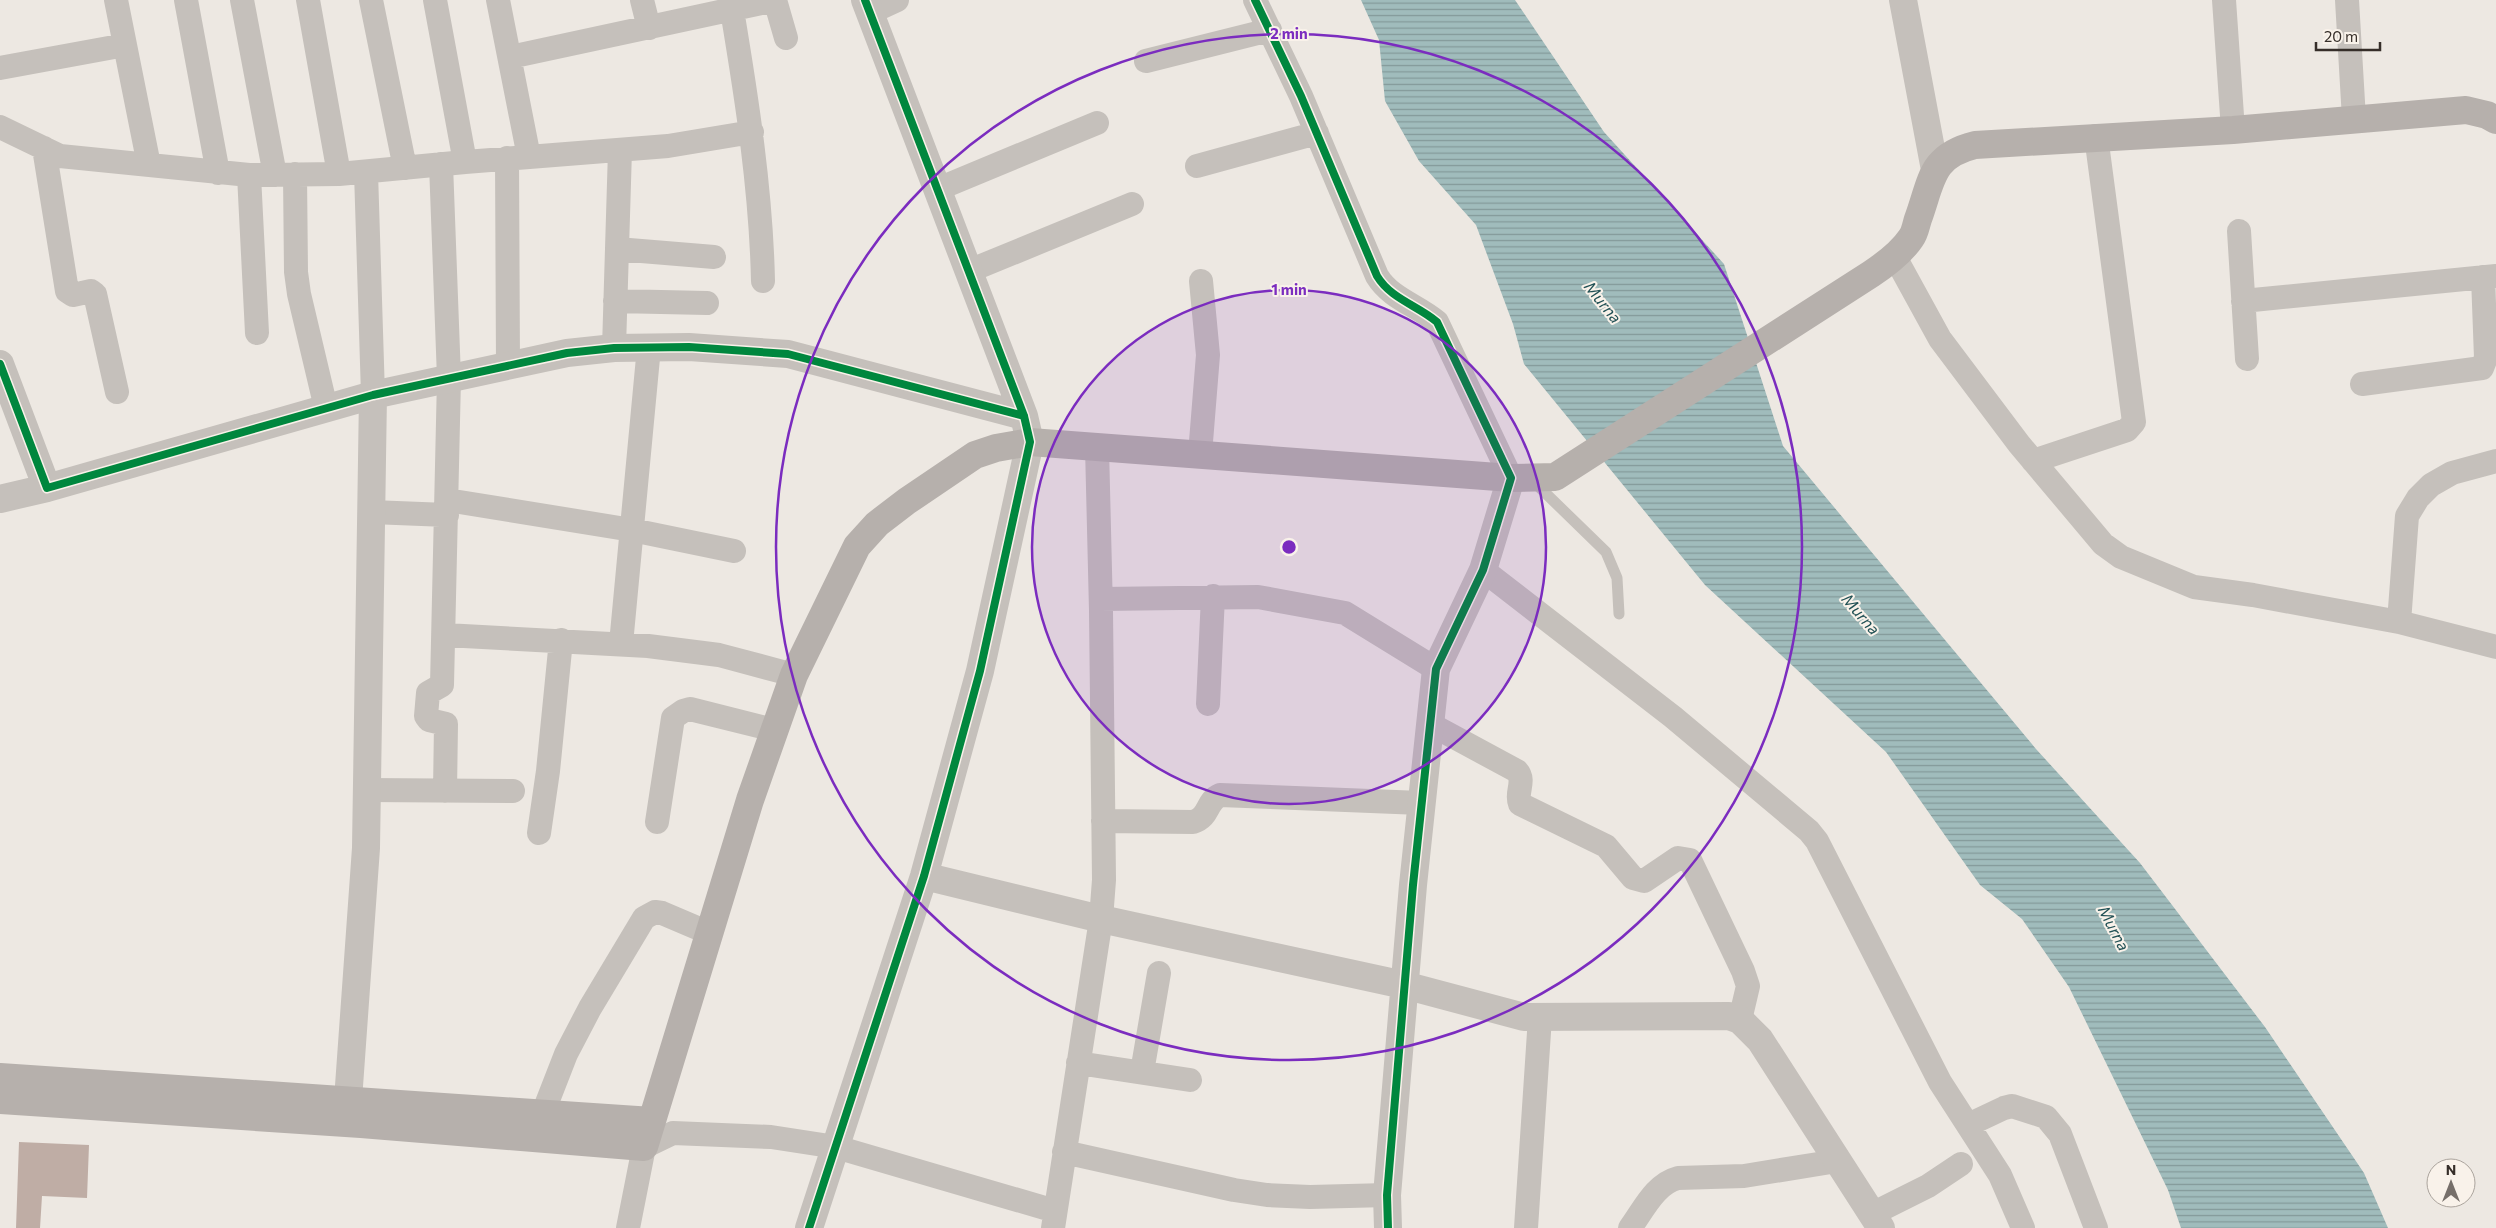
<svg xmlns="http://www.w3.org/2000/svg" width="2496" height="1228" viewBox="0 0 2496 1228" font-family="Commissioner,sans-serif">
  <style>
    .water { fill: url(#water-rules) }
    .building { fill: #bfada5 }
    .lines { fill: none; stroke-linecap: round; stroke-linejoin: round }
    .service { stroke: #c5c0bb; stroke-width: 11 }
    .minor { stroke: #c5c0bb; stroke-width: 24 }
    .tertiary { stroke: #c5c0bb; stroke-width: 28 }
    .secondary { stroke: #b6b0ac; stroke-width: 28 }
    .cycleway-casing { stroke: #f9f2ea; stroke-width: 11 }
    .cycleway { stroke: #00873e; stroke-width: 8 }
    .ring { fill: none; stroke: #7b2cbf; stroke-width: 2.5 }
    .labels { text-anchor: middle; stroke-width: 4; stroke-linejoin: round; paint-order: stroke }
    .water-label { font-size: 16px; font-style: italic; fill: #225155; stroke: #f9f2ea }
    .centre { fill: #7b2cbf; stroke: #f9f2ea; stroke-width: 2.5 }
    .ring-label { font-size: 15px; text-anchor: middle; font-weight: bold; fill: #7b2cbf; stroke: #f9f2ea; stroke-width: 4; stroke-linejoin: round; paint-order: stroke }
  </style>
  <defs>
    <pattern id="water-rules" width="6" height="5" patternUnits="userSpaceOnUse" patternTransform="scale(1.25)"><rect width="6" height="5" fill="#a0bcbc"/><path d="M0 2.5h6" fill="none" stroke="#839999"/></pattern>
  </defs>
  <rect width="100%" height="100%" fill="#ede8e2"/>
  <path class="water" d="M1361,0h154l89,132 120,132 59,182 253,303 104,114 125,164 99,146 24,55h-207l-13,-38 -99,-203 -47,-68 -42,-34 -94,-133 -181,-167 -181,-221 -11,-40 -37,-99 -57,-64 -34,-60 -6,-61z"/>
  <path class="building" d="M19,1142l70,3 -2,53 -45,-2 -2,32h-24z"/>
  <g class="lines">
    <path class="service" d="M1533,481l73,71 11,26 2,36"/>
    <path class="minor" d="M116,0l33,165
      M186,0l32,173
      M242,0l33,175
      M308,0l31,174
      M371,0l34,168
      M498,0l31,157
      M642,0l7,28
      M775,0l11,38
      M1255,0l46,96 76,180c14,23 40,29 60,46l74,156
      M2224,0l9,130
      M2347,0l7,119
      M732,10c15,90 29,180 31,271
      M871,12l26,-12
      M510,57l265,-57
      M1146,61l124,-31
      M0,68l125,-23
      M0,127l60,29 189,19 90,-1 126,-12 -30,-162
      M44,148l23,143 6,4 18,-4 4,3 22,98
      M507,158l1,208
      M465,162l203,-16 84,-14
      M441,164l8,214 -7,307 -14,8 -2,23 3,4 17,4 -1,67
      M1197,166l120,-33
      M366,172l7,223
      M295,174l1,98 3,22 27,114
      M249,175l8,158
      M938,189l159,-66
      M2239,231l8,128
      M617,249l97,8
      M1895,257l45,82 79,105 84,100 18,13 73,30 59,8 146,27 97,25
      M969,271l163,-67
      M615,301l92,2
      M2243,301l253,-25
      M614,348l6,-198
      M2362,384l120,-16 4,-10 -3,-81
      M1200,454l8,-99 -7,-74
      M2033,461l94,-31 7,-8 -38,-286
      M447,500l185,30 102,21
      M371,512l76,3
      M1483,570l190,147 136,114 8,10 123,241 60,93 23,53
      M1101,599l157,-2 87,16 91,56
      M2399,622l8,-106 11,-18 13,-13 21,-12 44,-12
      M445,635l203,11 71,9 75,20
      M621,644l28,-297
      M1208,704l5,-108
      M1430,724l87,47c9,10 -2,22 3,33l86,42 27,32 11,3 34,-23 12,2 53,111 5,15 -8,34
      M367,790l146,1
      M1103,821l90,1c17,-5 13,-21 27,-27l201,8
      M657,822l16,-104 10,-7 7,-2 84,21
      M539,833l9,-62 13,-131
      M1078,1063l112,17
      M1142,1072l17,-99
      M543,1113l23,-59 24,-46 54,-90 11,-6 7,1 47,20
      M1968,1125l36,-17 8,-2 34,11 14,17 36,94
      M1064,1152l170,38 33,5 43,2 77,-2
      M1872,1214l56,-28 33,-22
      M628,1228l16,-81 29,-14 98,4 65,10 219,64
      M1053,1228l48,-309 3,-39 -3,-269 -4,-164
      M1526,1228l14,-211
      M1630,1228c14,-19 25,-44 48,-50l66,-2 93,-15"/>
    <path class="tertiary" d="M1903,0l32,170
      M0,364l47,124 326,-93 194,-42 47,-5 75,-1 99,7 236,62
      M0,499l47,-11
      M924,876l177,43 303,66 120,32 205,-1 11,4 20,20 121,188
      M348,1100l18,-252 7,-453
      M809,1228l115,-352 56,-205 50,-229 -6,-26 -159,-416
      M1388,1228l-1,-33 26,-310 23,-216 47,-99 28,-92"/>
    <path class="secondary" d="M0,1077l652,44
      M0,1100l361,24 283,23 106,-347 44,-125 63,-129 20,-22 30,-23 68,-46 21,-7 34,-6 481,36 44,-1 316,-203c15,-10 30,-21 40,-36 4,-5 5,-13 7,-19 14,-38 12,-63 57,-74l258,-15 233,-20 21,5 9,5"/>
    <g class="cycleway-casing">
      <path id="cycleway" d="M1255,0l46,96 76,180c14,23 40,29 60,46l74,156 -28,92 -47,99 -23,216 -26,310 1,33
        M0,364l47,124 326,-93 194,-42 47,-5 75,-1 99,7 236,62
        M809,1228l115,-352 56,-205 50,-229 -6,-26 -159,-416"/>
    </g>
    <use href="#cycleway" class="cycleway"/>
  </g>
  <circle cx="1289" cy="547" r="257" fill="#7b2cbf" fill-opacity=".12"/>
  <g class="ring">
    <circle cx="1289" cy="547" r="257"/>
    <circle cx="1289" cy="547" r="513"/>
  </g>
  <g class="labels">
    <g class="water-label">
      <text transform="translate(1603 302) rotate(51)" y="6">Murna</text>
      <text transform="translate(1861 614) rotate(49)" y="6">Murna</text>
      <text transform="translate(2114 928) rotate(62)" y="6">Murna</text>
    </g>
  </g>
  <circle cx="1289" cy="547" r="8" class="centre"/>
  <g class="ring-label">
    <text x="1289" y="39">2 min</text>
    <text x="1289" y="295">1 min</text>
  </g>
  <g transform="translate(2451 1183)"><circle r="24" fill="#f9f2ea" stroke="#aba49d"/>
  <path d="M0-4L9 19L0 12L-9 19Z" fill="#766f6a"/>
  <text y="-8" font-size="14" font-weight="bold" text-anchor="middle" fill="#362e29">N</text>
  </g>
  <path d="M2316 42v8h64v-8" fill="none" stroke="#362e29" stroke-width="2.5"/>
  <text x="2324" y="42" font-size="15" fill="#362e29" stroke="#f9f2ea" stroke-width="4" paint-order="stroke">20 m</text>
</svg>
